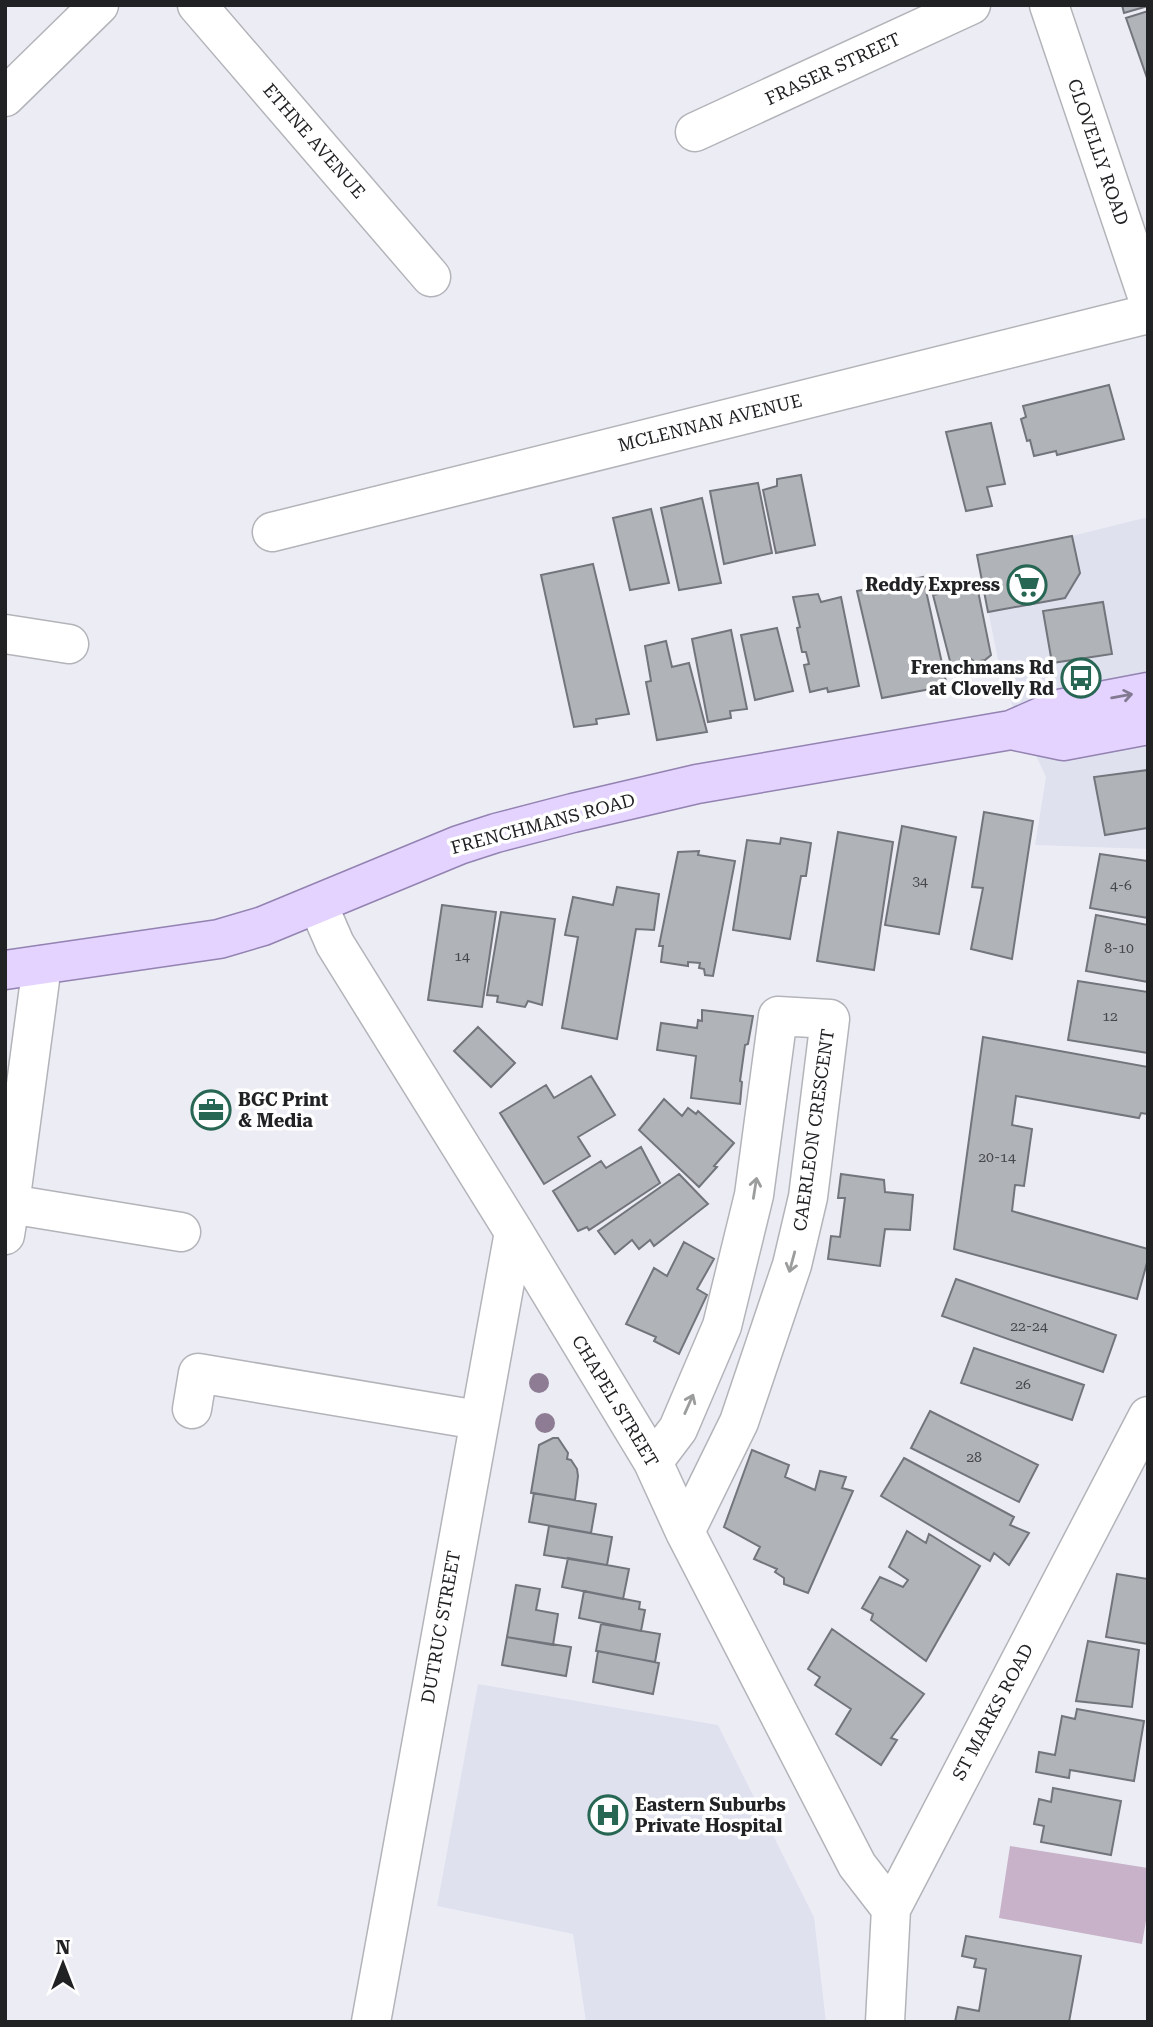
<svg xmlns="http://www.w3.org/2000/svg" width="1153" height="2027" viewBox="0 0 1153 2027" font-family="'Roboto Serif',serif">
  <style>
    .built { fill: #dfe1ef }
    .green { fill: #c7b2c9 }
    .building { fill: #b0b4b9; stroke: #72757b; stroke-width: 2 }
    .lines { fill: none; stroke-linecap: round; stroke-linejoin: round }
    .minor-casing { stroke: #b3b4ba; stroke-width: 41 }
    .major-casing { stroke: #9382b2; stroke-width: 41 }
    .minor { stroke: #fff; stroke-width: 38 }
    .major { stroke: #e3d3fe; stroke-width: 38 }
    .tree { fill: #8d7c93 }
    .oneway { stroke: #827a91 }
    .oneway2 { stroke: #9b9c9c }
    .labels { text-anchor: middle; stroke-width: 7; stroke-linejoin: round; paint-order: stroke }
    .number-label { font-size: 14px; fill: #454649 }
    .street-label { font-size: 18px; fill: #212224; stroke: #fff }
    .poi-label { font-size: 18px; font-weight: bold; fill: #212224; stroke: #fff; text-anchor: end }
  </style>
  <rect width="100%" height="100%" fill="#ecedf4"/>
  <path class="built" d="M1148,517v332l-113,-4 11,-68 -43,-92 -26,-130 95,-19z
    M478,1684l240,41 96,192 12,105h-240l-13,-88 -136,-28z"/>
  <path class="green" d="M1010,1846l138,22v41l-6,35 -143,-26z"/>
  <path class="building" d="M1122,5h26v1l-24,7z
    M1148,11v66l-1,1 -21,-60z
    M1109,385l15,54 -67,16 -1,-4 -22,5 -4,-16 -3,1 -6,-22 5,-2 -3,-11z
    M991,423l14,61 -18,3 5,19 -26,5 -20,-79z
    M801,475l14,70 -39,8 -13,-63 14,-4v-7z
    M758,483l14,70 -48,11 -14,-73z
    M702,498l19,85 -42,7 -18,-82z
    M651,509l18,74 -39,7 -17,-72z
    M1072,536l8,37 -15,25 -77,14 -11,-57z
    M593,564l36,150 -33,5 1,5 -23,3 -33,-152z
    M923,577l24,109 -65,12 -25,-107z
    M977,586l14,69 -6,5 -10,2 -4,-3 -20,6 -18,-70z
    M818,594l3,8 20,-5 18,89 -31,6 -1,-4 -17,4 -6,-27 5,-1 -3,-12h-4l-5,-24 3,-1 -7,-30z
    M1103,602l9,52 -60,9 -9,-52z
    M777,628l16,63 -38,9 -14,-65z
    M731,630l16,79 -17,2 1,7 -23,4 -16,-83z
    M666,641l6,26 17,-4 18,69 -50,8 -11,-58 5,-1 -6,-35z
    M1148,770v58l-43,7 -11,-58z
    M984,812l49,9 -21,138 -41,-10 12,-61 -11,-1z
    M902,826l54,11 -17,97 -54,-9z
    M838,832l55,10 -19,128 -57,-9z
    M781,838l30,5 -5,33h-5l-11,63 -57,-9 14,-90 33,4z
    M699,851l-1,4 37,6 -22,115 -8,-1 -1,-6 -5,-1 1,-5 -12,-1v4l-27,-4 2,-16h-4l19,-94z
    M1100,854l48,7v57l-58,-10z
    M617,887l42,7 -5,36 -18,-1 -19,110 -55,-11 16,-91 -13,-2 8,-38 40,8z
    M442,905l54,7 -14,95 -54,-7z
    M501,912l54,7 -13,86 -14,-4 -3,6 -28,-5 1,-6 -11,-1z
    M1096,915l52,10v57l-62,-11z
    M1078,981l70,11v61l-80,-13z
    M702,1010l51,6 -5,28 -3,1 -5,36 2,1 -2,22 -49,-6 5,-42 -39,-6 4,-27 36,5 1,-8 4,1z
    M478,1027l37,36 -24,24 -37,-36z
    M983,1037l165,30v47l-7,-1 -2,5 -123,-22 -4,29 20,4 -8,57 -9,-1 -3,26 136,38v10l-11,40 -183,-50z
    M591,1076l24,39 -37,22 12,19 -46,28 -44,-71 46,-28 8,13z
    M664,1099l18,17 6,-8 8,6 2,-3 36,32 -20,23 3,1 -18,20 -60,-57z
    M641,1147l19,36 -71,47 -2,-3 -9,4 -25,-40 48,-30 5,7z
    M679,1174l29,30 -54,42 -4,-6 -11,9 -7,-9 -17,14 -17,-23z
    M841,1174l43,6 1,12 28,3 -3,35 -25,-1 -5,37 -52,-7 3,-23 9,1 5,-39h-7z
    M684,1242l30,17 -17,30 10,6 -28,59 -25,-13 2,-4 -30,-13 28,-56 13,8z
    M956,1279l160,56 -13,37 -161,-56z
    M974,1348l110,37 -12,35 -111,-37z
    M930,1411l108,54 -19,37 -108,-54z
    M553,1438h5l10,15 -1,6 4,1 6,9 1,7 -3,24 -44,-7 8,-48z
    M752,1450l37,15 -4,12 30,13 5,-19 26,6 -4,11 11,3 -45,102 -24,-9v-6l-9,-6 2,-3 -23,-10 6,-12 -36,-20z
    M904,1458l110,59 -4,8 19,8 -20,32 -15,-12 -4,8 -109,-65z
    M534,1493l62,11 -5,29 -62,-11z
    M549,1526l63,11 -5,28 -63,-10z
    M907,1531l19,12 3,-9 51,32 -54,95 -55,-41 2,-6 -11,-6 18,-31 23,10 5,-7 -19,-13z
    M568,1558l61,11 -6,30 -61,-12z
    M1117,1574l31,5v65l-42,-7z
    M516,1585l24,4 -4,21 22,4 -5,31 -46,-8z
    M584,1591l56,11 -1,7 6,1 -4,21 -62,-13z
    M601,1624l59,10 -5,28 -59,-11z
    M832,1629l92,65 -33,44 6,2 -16,25 -45,-31 15,-25 -36,-24 5,-8 -12,-8z
    M507,1637l64,10 -5,29 -64,-11z
    M1088,1641l51,9 -7,57 -56,-6z
    M598,1651l61,12 -6,31 -60,-12z
    M1077,1709l67,12 -10,60 -64,-11 -1,8 -33,-6 3,-20 16,3 7,-39 13,3z
    M1053,1788l68,13 -10,54 -70,-13 3,-16 -10,-2 5,-25 12,3z
    M966,1936l115,20 -12,66h-114l3,-15 21,4 7,-42 -12,-2 2,-8 -14,-3z"/>
  <g class="lines">
    <g class="minor-casing">
      <path id="minor" d="M197,5l234,272
        M1049,5l99,294
        M5,97l94,-92
        M695,132l276,-127
        M272,532l876,-218
        M5,634l64,10
        M318,905l17,39 179,288 139,230 32,70 172,333 34,44
        M42,965l-32,239 171,28
        M5,1235l5,-31
        M192,1409l6,-36 280,47
        M653,1462l25,-33 44,-103 32,-131 24,-179 52,3 -22,178 -16,68 -53,157 -54,110
        M371,2022l143,-790
        M885,2022l6,-113 257,-493"/>
    </g>
    <g class="major-casing">
      <path id="major" d="M1011,730l52,11 85,-16
        M5,970l214,-31 44,-13 196,-81 37,-12 77,-20 124,-29 314,-54 48,-21 89,-17"/>
    </g>
    <use href="#minor" class="minor"/>
    <use href="#major" class="major"/>
  </g>
  <g class="tree">
    <circle cx="539" cy="1383" r="10"/>
    <circle cx="545" cy="1423" r="10"/>
  </g>
  <defs><path id="oneway-shaft" d="M-6 0H5M1.5-3L5.5 0L1.5 3" fill="none" stroke-width="1.6" stroke-linecap="round" stroke-linejoin="round" transform="scale(1.75)"/></defs>
  <use class="oneway" href="#oneway-shaft" transform="translate(1122 696) rotate(-10)"/>
  <g class="oneway2">
    <use href="#oneway-shaft" transform="translate(755 1188) rotate(-81)"/>
    <use href="#oneway-shaft" transform="translate(792 1262) rotate(105)"/>
    <use href="#oneway-shaft" transform="translate(689 1404) rotate(-66)"/>
  </g>
  <defs>
    <g id="supermarket-ring" transform="scale(2.0125)"><circle r="9.5" fill="#fff" stroke="#276653" stroke-width="1.5"/><path d="M-6-5.5h2.5l.6 2H6L4.5 2H-2.5L-4.4-4H-6ZM-1.5 3.2a1.3 1.3 0 1 0 .1 0ZM3 3.2a1.3 1.3 0 1 0 .1 0Z" fill="#276653"/></g>
    <g id="bus-ring" transform="scale(2.0125)"><circle r="9.5" fill="#fff" stroke="#276653" stroke-width="1.5"/><path d="M-5-6H5V4H4V6H2V4H-2V6H-4V4H-5ZM-3.5-4V0h7V-4ZM-3.5 1.2v1.5H-2V1.2ZM2 1.2v1.5H3.5V1.2Z" fill="#276653"/></g>
    <g id="office-ring" transform="scale(2.0125)"><circle r="9.5" fill="#fff" stroke="#276653" stroke-width="1.5"/><path d="M-6-3h4V-5.5h4V-3h4V5H-6ZM-1-4.5V-3h2v-1.5ZM-6 0V1H6V0Z" fill="#276653"/></g>
    <g id="hospital-ring" transform="scale(2.0125)"><circle r="9.5" fill="#fff" stroke="#276653" stroke-width="1.5"/><path d="M-5-5h3v3.5h4V-5h3V5h-3V1.5h-4V5h-3Z" fill="#276653"/></g>
  </defs>
  <g fill-rule="evenodd">
    <use href="#supermarket-ring" x="1027" y="585"/>
    <use href="#bus-ring" x="1081" y="678"/>
    <use href="#office-ring" x="211" y="1110"/>
    <use href="#hospital-ring" x="608" y="1815"/>
  </g>
  <g class="labels">
    <g class="number-label">
      <text x="920" y="886">34</text>
      <text x="1121" y="890">4-6</text>
      <text x="1119" y="953">8-10</text>
      <text x="462" y="961">14</text>
      <text x="1110" y="1021">12</text>
      <text x="997" y="1162">20-14</text>
      <text x="1029" y="1331">22-24</text>
      <text x="1023" y="1389">26</text>
      <text x="974" y="1462">28</text>
    </g>
    <g class="street-label">
      <text transform="translate(833 69) rotate(-25)" y="6">FRASER STREET</text>
      <text transform="translate(314 141) rotate(49)" y="6">ETHNE AVENUE</text>
      <text transform="translate(1098 152) rotate(71)" y="6">CLOVELLY ROAD</text>
      <text transform="translate(710 423) rotate(-14)" y="6">MCLENNAN AVENUE</text>
      <text transform="translate(543 824) rotate(-15)" y="6">FRENCHMANS ROAD</text>
      <text transform="translate(814 1130) rotate(-82)" y="6">CAERLEON CRESCENT</text>
      <text transform="translate(615 1401) rotate(59)" y="6">CHAPEL STREET</text>
      <text transform="translate(441 1627) rotate(-80)" y="6">DUTRUC STREET</text>
      <text transform="translate(993 1712) rotate(-62)" y="6">ST MARKS ROAD</text>
    </g>
    <g class="poi-label">
      <text x="1000" y="591">Reddy Express</text>
      <text x="1054" y="674">Frenchmans Rd<tspan x="1054" dy="21">at Clovelly Rd</tspan></text>
      <text x="238" y="1106" text-anchor="start">BGC Print<tspan x="238" dy="21">&amp; Media</tspan></text>
      <text x="635" y="1811" text-anchor="start">Eastern Suburbs<tspan x="635" dy="21">Private Hospital</tspan></text>
    </g>
  </g>
  <rect width="1153" height="2027" fill="none" stroke="#212224" stroke-width="14"/>
  <g transform="translate(63 1964)" stroke="#ffffff" stroke-width="5" paint-order="stroke">
  <path d="M0-5L12 26L0 18L-12 26Z" fill="#212224"/>
  <text y="-10" font-size="19" font-weight="bold" text-anchor="middle" fill="#212224">N</text>
  </g>
</svg>
